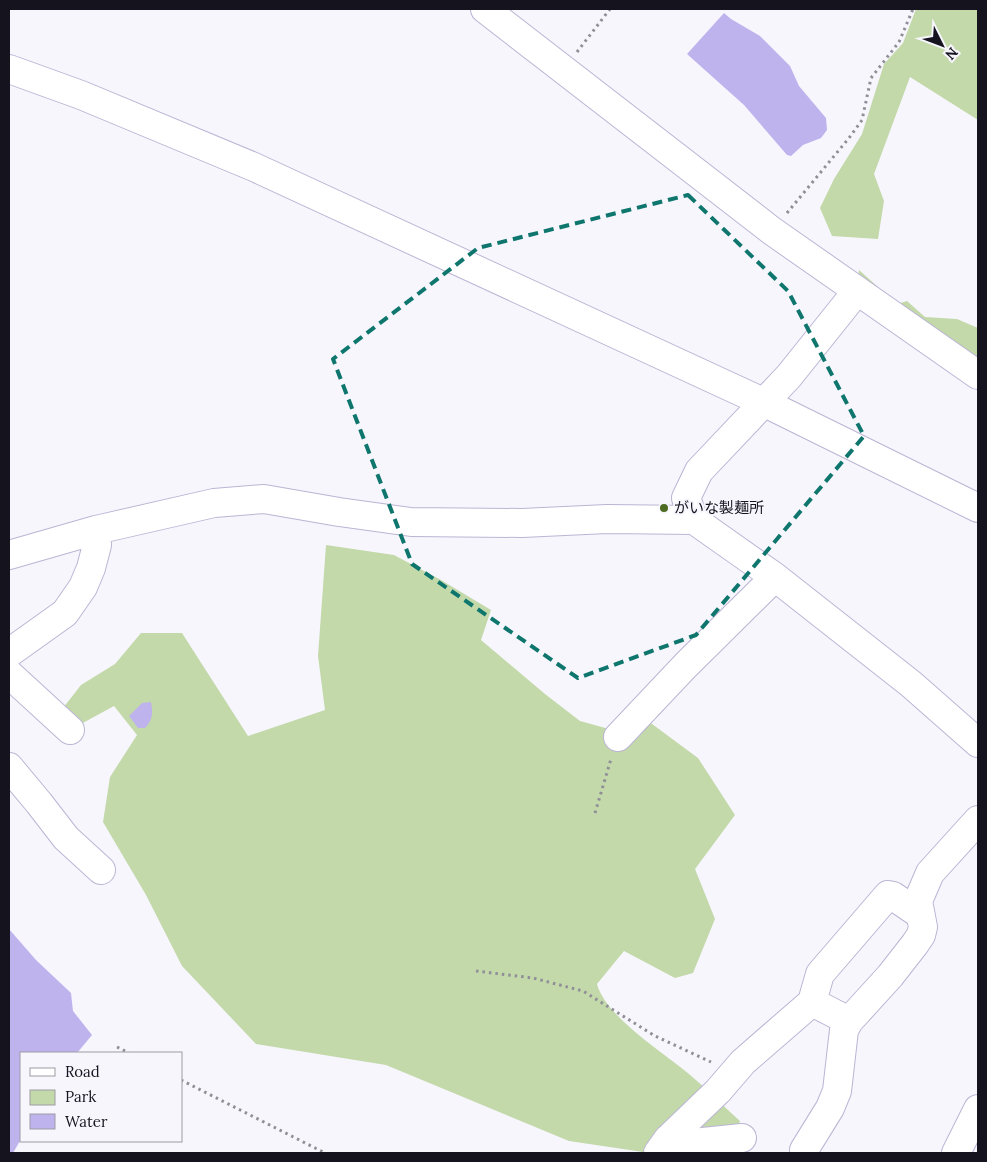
<svg xmlns="http://www.w3.org/2000/svg" width="987" height="1162" viewBox="0 0 987 1162" font-family="Lora,'Noto Sans JP',serif">
  <style>
    .green { fill: #c3d9aa }
    .water { fill: #bfb3ee }
    .lines { fill: none; stroke-linecap: round; stroke-linejoin: round }
    .minor-casing { stroke: #bbb5d4; stroke-width: 30 }
    .path { stroke: #908f98; stroke-width: 3; stroke-dasharray: 2.5 4; stroke-linecap: butt }
    .minor { stroke: #fff; stroke-width: 28 }
    .marked { fill: none; stroke: #0f766e; stroke-width: 4; stroke-dasharray: 10 6; stroke-linejoin: round }
    .poi-dot { fill: #4d6c21; stroke: #f7f6fd; stroke-width: 2 }
    .labels { text-anchor: middle; stroke-width: 4; stroke-linejoin: round; paint-order: stroke }
    .poi-label { font-size: 15px; fill: #15131e; stroke: #f7f6fd; text-anchor: start }
  </style>
  <rect width="100%" height="100%" fill="#f7f6fd"/>
  <path class="green" d="M916,9h62v111l-68,-43 -36,97 10,27 -6,38 -46,-3 -12,-28 14,-29 28,-45 22,-70 19,-21z
    M859,270l38,34 10,-3 18,16 32,2 21,9v43l-121,-86z
    M326,545l68,10 47,25 50,30 -10,30 64,54 35,27 40,11 24,-14 54,40 37,57 -40,54 20,50 -22,54 -18,5 -51,-27 -27,33c8,32 67,69 92,90 18,15 34,32 51,47l-10,32h-80l-81,-12 -183,-76 -130,-21 -74,-78 -36,-71 -43,-73 7,-45 27,-42 -23,-29 -33,18 -18,-16 18,-23 34,-21 26,-31h41l66,103 77,-26 -7,-54z"/>
  <path class="water" d="M724,13l7,6 29,17 30,30 9,20 27,32 1,12 -6,8 -18,7 -12,11 -4,-1 -43,-50 -57,-51z
    M151,702c2,11 2,18 -6,26h-7l-9,-12 13,-13z
    M9,929l27,31 35,33 2,18 19,24 -15,18h-56v86l-8,14h-4z"/>
  <g class="lines">
    <g class="minor-casing">
      <path id="minor" d="M485,9l287,222 206,144
        M9,69l72,26 173,72 509,235 215,106
        M694,520l-8,-22 13,-27 90,-95 68,-85
        M9,555l87,-25 118,-27 50,-4 75,13 72,10 111,1 85,-4 87,1 81,57 136,107 67,59
        M9,653l56,-40 18,-26 8,-19 6,-23 -1,-15
        M9,674l61,56
        M618,737l68,-72 89,-88
        M9,767l30,36 27,35 35,32
        M812,1002l8,-28 68,-79 5,1 22,15 4,-2
        M668,1139l6,6 68,-7
        M804,1150l26,-42 7,-17 7,-61 5,-9 41,-45 25,-32 6,-9 2,-8 -5,-26 12,-28 48,-53
        M658,1153l10,-14 50,-48 25,-29 69,-60 37,19
        M956,1153l22,-44"/>
    </g>
    <path class="path" d="M577,52l33,-43
      M787,213l62,-75 13,-18 9,-42 28,-36 14,-33
      M595,813l16,-54
      M476,971l57,7 50,13 72,45 56,26
      M117,1047l12,6
      M181,1080l144,73"/>
    <use href="#minor" class="minor"/>
  </g>
  <path class="marked" d="M688,195l100,96 76,145 -168,199 -118,43 -166,-114 -79,-205 145,-111z"/>
  <circle class="poi-dot" cx="664" cy="508" r="5"/>
  <g class="labels">
    <g class="poi-label">
      <text x="674" y="513">がいな製麺所</text>
    </g>
  </g>
  <rect width="987" height="1162" fill="none" stroke="#15131e" stroke-width="20"/>
  <rect x="20" y="1052" width="162" height="90" fill="#f7f6fd" stroke="#9d9ba4"/>
  <rect x="30" y="1068" width="25" height="8" fill="#ffffff" stroke="#9d9ba4"/>
  <text x="65" y="1077" font-size="15" fill="#15131e">Road</text>
  <rect x="30" y="1090" width="25" height="15" fill="#c3d9aa" stroke="#9d9ba4"/>
  <text x="65" y="1102" font-size="15" fill="#15131e">Park</text>
  <rect x="30" y="1114" width="25" height="15" fill="#bfb3ee" stroke="#9d9ba4"/>
  <text x="65" y="1127" font-size="15" fill="#15131e">Water</text>
  <g transform="translate(942 45) rotate(132)" stroke="#f7f6fd" stroke-width="4" paint-order="stroke">
  <path d="M0-4L9 19L0 12L-9 19Z" fill="#15131e"/>
  <text y="-8" font-size="14" font-weight="bold" text-anchor="middle" fill="#15131e">N</text>
  </g>
</svg>
